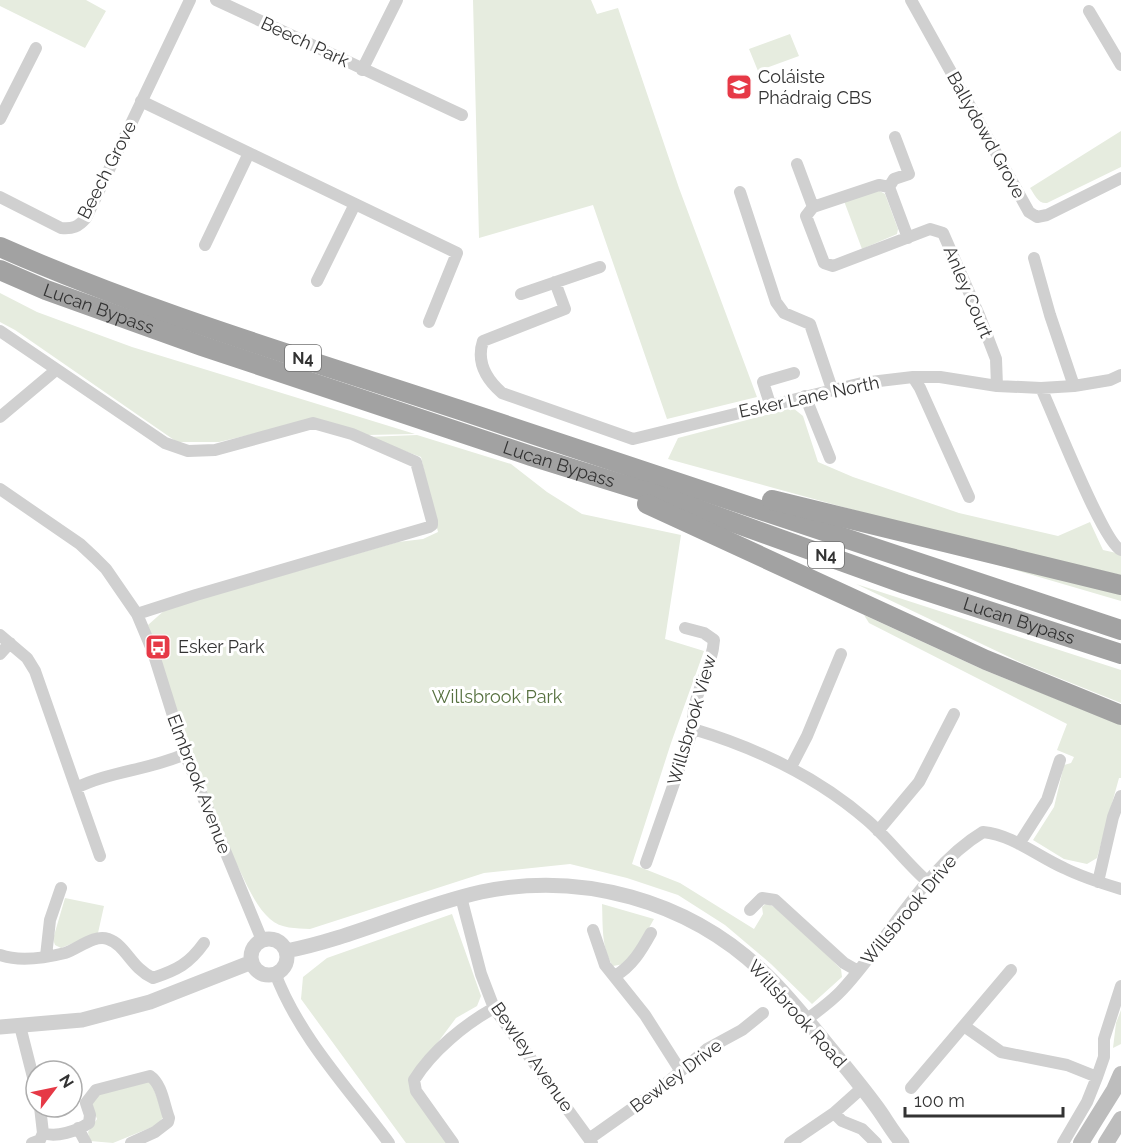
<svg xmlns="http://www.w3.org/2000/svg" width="1121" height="1143" viewBox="0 0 1121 1143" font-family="Raleway,sans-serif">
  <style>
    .green { fill: #e6ecdf }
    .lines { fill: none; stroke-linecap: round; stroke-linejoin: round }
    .minor { stroke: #d0d0d0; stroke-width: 12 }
    .tertiary { stroke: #d0d0d0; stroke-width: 15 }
    .secondary { stroke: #bdbdbd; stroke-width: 16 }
    .trunk { stroke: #a2a2a2; stroke-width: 20 }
    .labels { text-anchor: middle; stroke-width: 6; stroke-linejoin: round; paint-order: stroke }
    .shield { fill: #fff; stroke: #707070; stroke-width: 1.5 }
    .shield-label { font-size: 16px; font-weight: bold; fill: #333 }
    .street-label { font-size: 18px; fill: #333; stroke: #fff }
    .poi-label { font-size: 18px; fill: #333; stroke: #fff; text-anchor: start }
    .park-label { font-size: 18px; fill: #56703f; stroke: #fff }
  </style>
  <rect width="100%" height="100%" fill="#fff"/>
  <path class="green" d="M0,0h86l20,11 -21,37 -85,-42z
    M473,0h118l6,14 21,-6 61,180 78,209 -90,22 -74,-214 -114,33z
    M790,34l9,22 -41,15 -9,-22z
    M1121,131v36l-74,36c-9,1 -12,-8 -17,-15z
    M876,189l9,5 13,35 -1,5 -35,15 -18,-48z
    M0,293l37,19 95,35 283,87 -48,1 -54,-15 -94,22h-42l-162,-112 -15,-8z
    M793,408l10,8 15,46 35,15 106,36 99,23 32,-14 13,28 18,4v21l-165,-37 -288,-79 10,-21z
    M417,435l94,29 36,28 35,22 99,21 -16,104 39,12 -33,92 -39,121 48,19 74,46 9,-15 -1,-7c4,-3 3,-4 8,-2 16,5 57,50 71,64l1,8 -30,27 -41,-40 -46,-39 -47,-30 -51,-17 -57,-14 -86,9 -174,56c-14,-1 -29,0 -40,-10 -14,-12 -23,-34 -31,-50 -39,-78 -63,-162 -91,-244l18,-16 232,-67 25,-3 15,-7 -17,-75 -54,-20z
    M974,558l147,34v9z
    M856,584l265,86v33l-97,-39z
    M864,615l120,55 137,55v53h-2l-22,80 -10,6 -23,-5 -31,-19 21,-33 10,-42 7,-2 3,-6 -17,-7 10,-26 -198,-101z
    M65,898l39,8 -6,27 -37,15 -6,-3 -2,-6z
    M602,904l52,15 -20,35 -10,10 -11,2c-12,-18 -10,-41 -11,-62z
    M452,914l29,82 -4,10 -21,12 -41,55 -3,8 38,62h-44l-105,-144 2,-22 24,-19z
    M1121,1010v34l-8,4 3,-25z
    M148,1079l3,3 13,34 -7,9 -44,18 -23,-2 -2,-9 9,-13 -6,-15 7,-10z"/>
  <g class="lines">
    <path class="minor" d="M216,0l246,115
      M911,0l118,212 8,5 10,-2 74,-37
      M1089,11l32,54
      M362,70l35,-70
      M141,101l316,152 -28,69
      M0,119l36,-71
      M797,164l16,43
      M889,187l5,-8 15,-5 -14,-37
      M740,192l36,110 8,11 26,11 22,65
      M0,197l61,31c12,1 17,-1 25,-10l104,-218
      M908,238l-19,-51 -10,-2 -66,22 -7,9 18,47 9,3 97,-37 13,4 36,82 17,44 1,27
      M205,245l44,-92
      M1034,258l16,57 24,71
      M317,281l38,-77
      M555,282l10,27 -82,32c-7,21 3,38 19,52l131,46 229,-56 51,-6h27l57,9 44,2 33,-2 36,-6 11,-5
      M521,294l79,-27
      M0,331l165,112 23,8 27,-1 98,-27 39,11 64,28 16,59v4l-3,2 -233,68 -59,19
      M913,377l7,11 49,109
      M1041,388c12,25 62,155 80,162
      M805,396l25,62
      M770,404l-7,-22 31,-9
      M0,417l56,-47
      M0,489l80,55 15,14 11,11 31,45 16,38 32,102 77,186
      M0,635l27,23 8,13 41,117c34,-17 74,-18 109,-34
      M0,654l10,-11
      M693,729c64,19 123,47 174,91 22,19 39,43 61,62
      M791,767l16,-31 34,-82
      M76,788l24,68
      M878,831l41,-49 35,-68
      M1019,844l28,-44 13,-40
      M646,863l47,-134c-3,-33 19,-58 21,-89l-10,-7 -19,-5
      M1098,882l15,-65 8,-21
      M461,897l20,77 13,34 98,135
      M750,910l12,-12 13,2 69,63 14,8
      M593,930l12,35 40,50 35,55
      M0,955c19,7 45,3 65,-2 13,-4 29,-19 43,-14 18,6 23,29 45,39 24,-8 36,-14 51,-35
      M46,956l4,-36 11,-32
      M275,973c24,64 74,116 114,170
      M615,976c17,-10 26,-25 36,-43
      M806,1020c12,-9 26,-19 36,-30 45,-48 84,-124 141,-158 30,3 54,24 81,36 18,9 37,15 57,21
      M20,1026l16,63
      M964,1026l37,26 66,13 30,12
      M911,1088l100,-118
      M834,1113l8,8 20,8 14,14
      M78,1128l8,15
      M43,1133c13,5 34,-2 46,-10l1,-8 -4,-12 10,-13 54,-14c12,8 14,29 19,42l-1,4 -13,10 -24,11
      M589,1139l68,-48 50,-42 35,-19 21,-17
      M32,1143l8,-3 3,-7 -3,-26
      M453,1143l-37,-52 -2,-11c18,-29 51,-56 80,-72
      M790,1143l44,-30 28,-25
      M1063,1143l24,-41 10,-25 7,-20v-18l17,-53"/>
    <path class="tertiary" d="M251 957a18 18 0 1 1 36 0a18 18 0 1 1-36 0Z
      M286,951c67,-13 128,-44 195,-59 100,-21 206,8 281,79 23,21 43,47 63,71 17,21 35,42 51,64 9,12 16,25 26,37
      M0,1027l82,-7 68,-18 102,-40"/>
    <path class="secondary" d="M1081,1143l33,-53 7,-16
      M1106,1143l15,-24"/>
    <g class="trunk">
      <path d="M0,247c149,66 306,112 460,163 221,72 441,146 661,220"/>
      <path id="s1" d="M0,270l46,20 156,56 329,110 132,41 242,87 216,70"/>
      <path d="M772,500l349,85"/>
      <path d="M647,504l339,156 135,55"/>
    </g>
  </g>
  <defs>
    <g id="school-square" transform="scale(1.35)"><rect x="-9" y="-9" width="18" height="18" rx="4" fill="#e63946" stroke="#fff"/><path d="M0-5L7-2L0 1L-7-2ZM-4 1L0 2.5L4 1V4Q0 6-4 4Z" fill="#fff"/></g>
    <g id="bus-square" transform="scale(1.35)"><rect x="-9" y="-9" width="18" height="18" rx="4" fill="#e63946" stroke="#fff"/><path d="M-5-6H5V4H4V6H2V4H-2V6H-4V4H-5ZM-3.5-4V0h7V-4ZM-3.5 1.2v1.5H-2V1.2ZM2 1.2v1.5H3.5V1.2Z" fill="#fff"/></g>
  </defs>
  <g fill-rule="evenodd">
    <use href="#school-square" x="739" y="87"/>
    <use href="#bus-square" x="158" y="647"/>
  </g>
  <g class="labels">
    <g class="shield">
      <rect x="285" y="345" width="36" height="26" rx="4.5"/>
      <rect x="808" y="542" width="36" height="26" rx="4.5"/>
    </g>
    <g class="shield-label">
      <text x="303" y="364">N4</text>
      <text x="826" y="561">N4</text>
    </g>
    <g class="street-label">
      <text transform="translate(305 42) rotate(25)" y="6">Beech Park</text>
      <text transform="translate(986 135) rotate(61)" y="6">Ballydowd Grove</text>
      <text transform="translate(107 170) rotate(-63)" y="6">Beech Grove</text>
      <text transform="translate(968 292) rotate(67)" y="6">Anley Court</text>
      <text dy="6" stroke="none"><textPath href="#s1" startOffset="106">Lucan Bypass</textPath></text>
      <text transform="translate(809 397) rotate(-12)" y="6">Esker Lane North</text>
      <text dy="6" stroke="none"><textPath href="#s1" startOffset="592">Lucan Bypass</textPath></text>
      <text dy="6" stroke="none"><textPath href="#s1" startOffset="1078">Lucan Bypass</textPath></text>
      <text transform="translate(692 720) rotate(-74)" y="6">Willsbrook View</text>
      <text transform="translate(199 784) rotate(69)" y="6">Elmbrook Avenue</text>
      <text transform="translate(909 910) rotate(-50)" y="6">Willsbrook Drive</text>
      <text transform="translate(797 1014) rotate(48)" y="6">Willsbrook Road</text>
      <text transform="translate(532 1057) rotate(55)" y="6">Bewley Avenue</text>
      <text transform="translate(676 1076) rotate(-37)" y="6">Bewley Drive</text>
    </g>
    <g class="poi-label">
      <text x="758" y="83">Coláiste<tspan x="758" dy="21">Phádraig CBS</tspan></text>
      <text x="178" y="653">Esker Park</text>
    </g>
    <g class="park-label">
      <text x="497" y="703">Willsbrook Park</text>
    </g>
  </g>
  <g transform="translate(54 1089) rotate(58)"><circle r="28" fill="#ffffff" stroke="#adadad" stroke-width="1.5"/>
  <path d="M0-4.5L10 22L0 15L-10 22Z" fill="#e63946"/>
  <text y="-9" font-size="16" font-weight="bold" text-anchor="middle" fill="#333333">N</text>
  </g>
  <path d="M905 1107v9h158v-9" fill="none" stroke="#333333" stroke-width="3"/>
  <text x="914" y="1107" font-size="18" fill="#333333" stroke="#ffffff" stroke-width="4.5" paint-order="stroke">100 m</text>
</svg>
